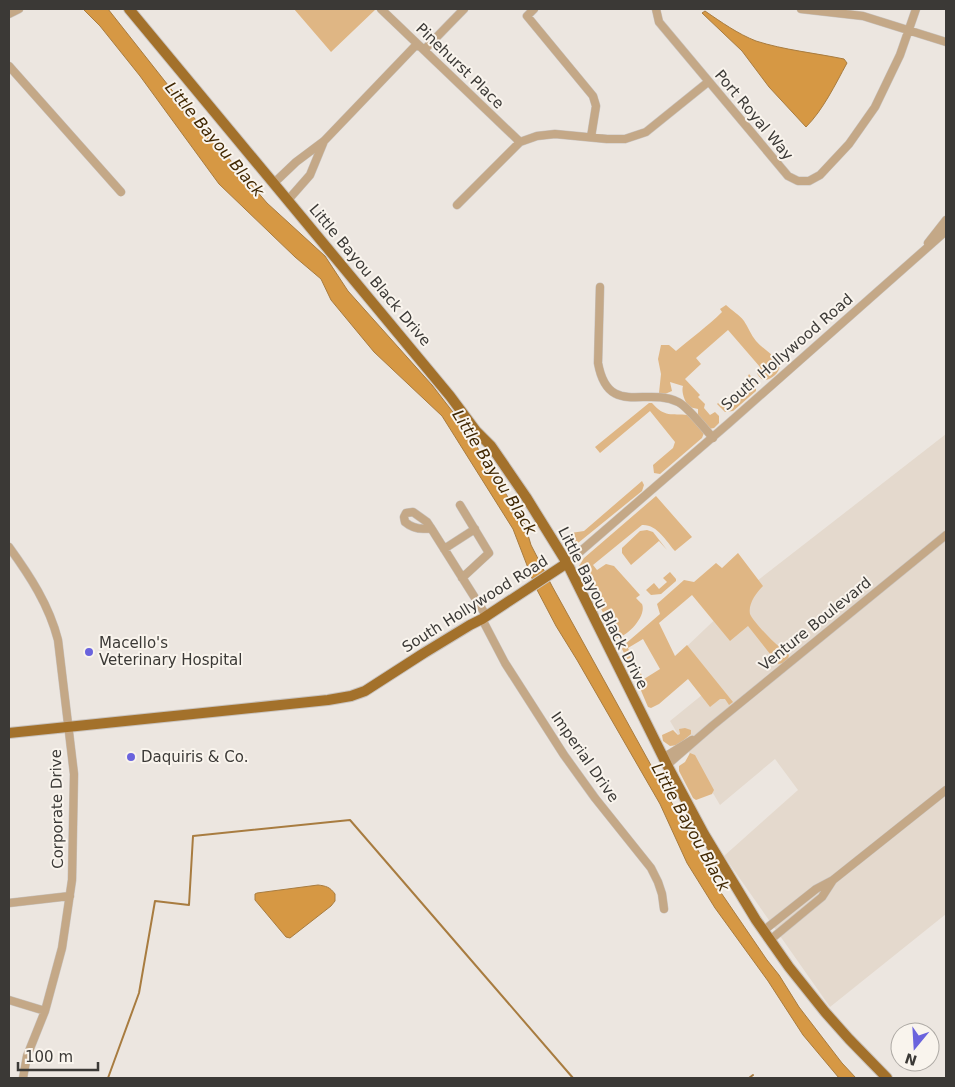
<svg xmlns="http://www.w3.org/2000/svg" width="955" height="1087" viewBox="0 0 955 1087" font-family="'DejaVu Sans',sans-serif">
  <style>
    .built { fill: #e4d9cd }
    .green { fill: #dfb684 }
    .water { fill: #d69844; stroke: #a87c40 }
    .lines { fill: none; stroke-linecap: round; stroke-linejoin: round }
    .stream { stroke: #a87c40; stroke-width: 2 }
    .minor-casing { stroke: #c9c3be; stroke-width: 9 }
    .major-casing { stroke: #c9c3be; stroke-width: 12 }
    .minor { stroke: #c4a887; stroke-width: 8 }
    .major { stroke: #a3712b; stroke-width: 10 }
    .poi-dot { fill: #6a63dd; stroke: #f9f4ed; stroke-width: 2 }
    .labels { text-anchor: middle; stroke-width: 4; stroke-linejoin: round; paint-order: stroke }
    .street-label { font-size: 15px; fill: #3b3936; stroke: #f9f4ed }
    .poi-label { font-size: 15px; fill: #3b3936; stroke: #f9f4ed; text-anchor: start }
    .water-label { font-size: 16px; font-style: italic; fill: #402702; stroke: #f9f4ed }
  </style>
  <rect width="100%" height="100%" fill="#ece6e0"/>
  <path class="built" d="M946,434v480l-116,93 -106,-151 74,-66 -23,-31 -55,46 -50,-84 43,-35 -29,-37 64,-61z"/>
  <path class="green" d="M294,9h82l-45,43z
    M726,305c6,6 13,9 18,16 4,6 7,14 12,20 7,8 17,13 23,22 4,8 -10,20 -17,16 -1,0 -5,-5 -5,-6l3,-6 -32,-37 -32,28 5,6 -16,15 15,16 -2,2 7,7 -1,4 6,7 5,-3 4,4v7l-5,5 -5,1 -11,-12v-8l-9,-2c-4,-5 -8,-15 -6,-21l-13,-4 2,9 -7,3 -6,-1 2,-19 -3,-15 3,-14h8l7,6c15,-13 32,-25 46,-39l-2,-3z
    M749,374l7,8v9l-23,20 -8,1 -8,-8 1,-1 3,3 30,-26 -3,-4z
    M649,403h3c13,15 19,10 36,12l16,18 -2,5 -42,36 -6,-1 -1,-8 20,-17 2,-6 -25,-31 -50,42 -5,-6z
    M642,481l2,4 -2,6 -64,52 -5,2 -7,-3 -1,-5 6,-4 13,-2z
    M656,496l36,41 -17,14c-9,-10 -18,-27 -33,-26l-49,40 4,5 9,-6 8,2 26,29 -4,3c0,0 5,5 6,6 5,12 -15,33 -26,34l-37,-72 5,-8z
    M647,530l6,2 14,18 -8,-9 -28,24 -9,-12v-5l18,-17z
    M738,553l25,33c-7,7 -15,18 -13,28 2,6 27,33 33,35l6,6 -1,5 -4,3 -6,1 -30,-38 -18,15 -38,-46 -33,28 16,33 12,-11 46,57 -4,3 -4,-6h-5l-10,8 -22,-28 -29,25 -8,4 -3,-1 -14,-33v-4l4,-2 6,11 16,-10 -17,-30 -15,9 5,12 -4,3 -7,-14 2,-4 36,-31 -3,-10 27,-24 10,2 22,-19 6,5z
    M670,572l6,7v2l-15,13 -10,1 -5,-5 8,-7 5,6 8,-7 -4,-4z
    M685,728l6,2v4l-13,11 -8,1 -7,-5 -1,-6 11,-5 5,5 2,-1 -1,-5z
    M690,753l5,2 19,35 -2,4 -16,6 -3,-2 -14,-27v-5l6,-4z"/>
  <path class="water" d="M83,9h25l82,104 77,90 58,53 23,35 84,94 34,44 59,96 6,20 21,41 148,268 13,27 54,79 12,15 20,32 43,56 14,15h-17l-36,-43 -35,-54 -53,-73 -28,-45 -27,-59 -83,-144 -21,-34 -21,-40 -22,-57 -71,-113 -68,-64 -43,-52 -10,-21 -26,-22 -76,-73 -79,-108 -40,-50z
    M705,11c16,11 33,23 51,30 28,9 59,12 88,18l3,4c-12,22 -24,47 -41,64l-37,-40 -27,-36 -40,-38z
    M318,885c8,1 12,2 17,9v7l-4,5 -41,32 -4,-1 -31,-37v-6l2,-1z"/>
  <g class="lines">
    <path class="stream" d="M108,1078l31,-85 16,-92 34,4 4,-69 157,-16 223,258
      M749,1078l4,-3"/>
    <g class="minor-casing">
      <path id="minor" d="M381,9l139,133
        M534,9l-7,7 66,80 3,10 -5,31
        M656,9l3,13 129,154 10,5h11l11,-6 29,-31 26,-37 25,-52 16,-46
        M801,9l62,7 83,26
        M9,14l10,-5
        M424,50l40,-41
        M9,66l112,126
        M274,183l22,-21 28,-21 93,-97
        M288,200l22,-25 14,-34
        M457,205l63,-63 17,-6 18,-2 52,5h18l21,-7 62,-50
        M928,243l18,-23
        M600,287l-2,76c10,55 48,23 80,39 9,4 27,27 35,36
        M460,505l29,48 -27,25
        M431,528c-10,2 -19,0 -26,-6l-1,-5 2,-4 7,-1 14,10 4,6 56,89
        M9,547c21,29 40,58 49,93l16,134 -2,106 -10,68 -17,63 -18,45 -4,22
        M444,549l31,-20
        M567,563l162,-140 217,-192
        M482,619l23,44 59,92 31,43 56,70 7,14 4,12 2,15
        M663,758l29,-18
        M667,765l45,-39 234,-191
        M833,880l113,-90
        M9,903l61,-7
        M763,931l53,-42 17,-9 -11,17 -52,43
        M9,1000l36,11"/>
    </g>
    <g class="major-casing">
      <path id="major" d="M129,9l321,387 26,35 15,15 35,51 41,66 100,202 37,69 52,86 33,47 36,45 24,27 38,39
        M9,733l319,-33 23,-4 14,-5 59,-38 46,-28 12,-6 85,-56"/>
    </g>
    <use href="#minor" class="minor"/>
    <use href="#major" class="major"/>
  </g>
  <g class="poi-dot">
    <circle cx="89" cy="652" r="5"/>
    <circle cx="131" cy="757" r="5"/>
  </g>
  <g class="labels">
    <g class="street-label">
      <text transform="translate(460 66) rotate(44)" y="5">Pinehurst Place</text>
      <text transform="translate(754 115) rotate(50)" y="5">Port Royal Way</text>
      <text transform="translate(370 275) rotate(50)" y="5">Little Bayou Black Drive</text>
      <text transform="translate(787 352) rotate(-41)" y="5">South Hollywood Road</text>
      <text transform="translate(475 604) rotate(-32)" y="5">South Hollywood Road</text>
      <text transform="translate(603 608) rotate(63)" y="5">Little Bayou Black Drive</text>
      <text transform="translate(815 624) rotate(-39)" y="5">Venture Boulevard</text>
      <text transform="translate(585 757) rotate(55)" y="5">Imperial Drive</text>
      <text transform="translate(57 809) rotate(-91)" y="5">Corporate Drive</text>
    </g>
    <g class="poi-label">
      <text x="99" y="648">Macello's<tspan x="99" dy="17">Veterinary Hospital</tspan></text>
      <text x="141" y="762">Daquiris &amp; Co.</text>
    </g>
    <g class="water-label">
      <text transform="translate(215 139) rotate(50)" y="6">Little Bayou Black</text>
      <text transform="translate(495 472) rotate(58)" y="6">Little Bayou Black</text>
      <text transform="translate(691 827) rotate(61)" y="6">Little Bayou Black</text>
    </g>
  </g>
  <rect width="955" height="1087" fill="none" stroke="#3b3936" stroke-width="20"/>
  <g transform="translate(915 1047) rotate(198)"><circle r="24" fill="#f9f4ed" stroke="#ada9a4"/>
  <path d="M0-4L9 19L0 12L-9 19Z" fill="#6a63dd"/>
  <text y="-8" font-size="14" font-weight="bold" text-anchor="middle" fill="#3b3936">N</text>
  </g>
  <path d="M18 1062v8h80v-8" fill="none" stroke="#3b3936" stroke-width="2.5"/>
  <text x="25" y="1062" font-size="15" fill="#3b3936" stroke="#f9f4ed" stroke-width="4" paint-order="stroke">100 m</text>
</svg>
